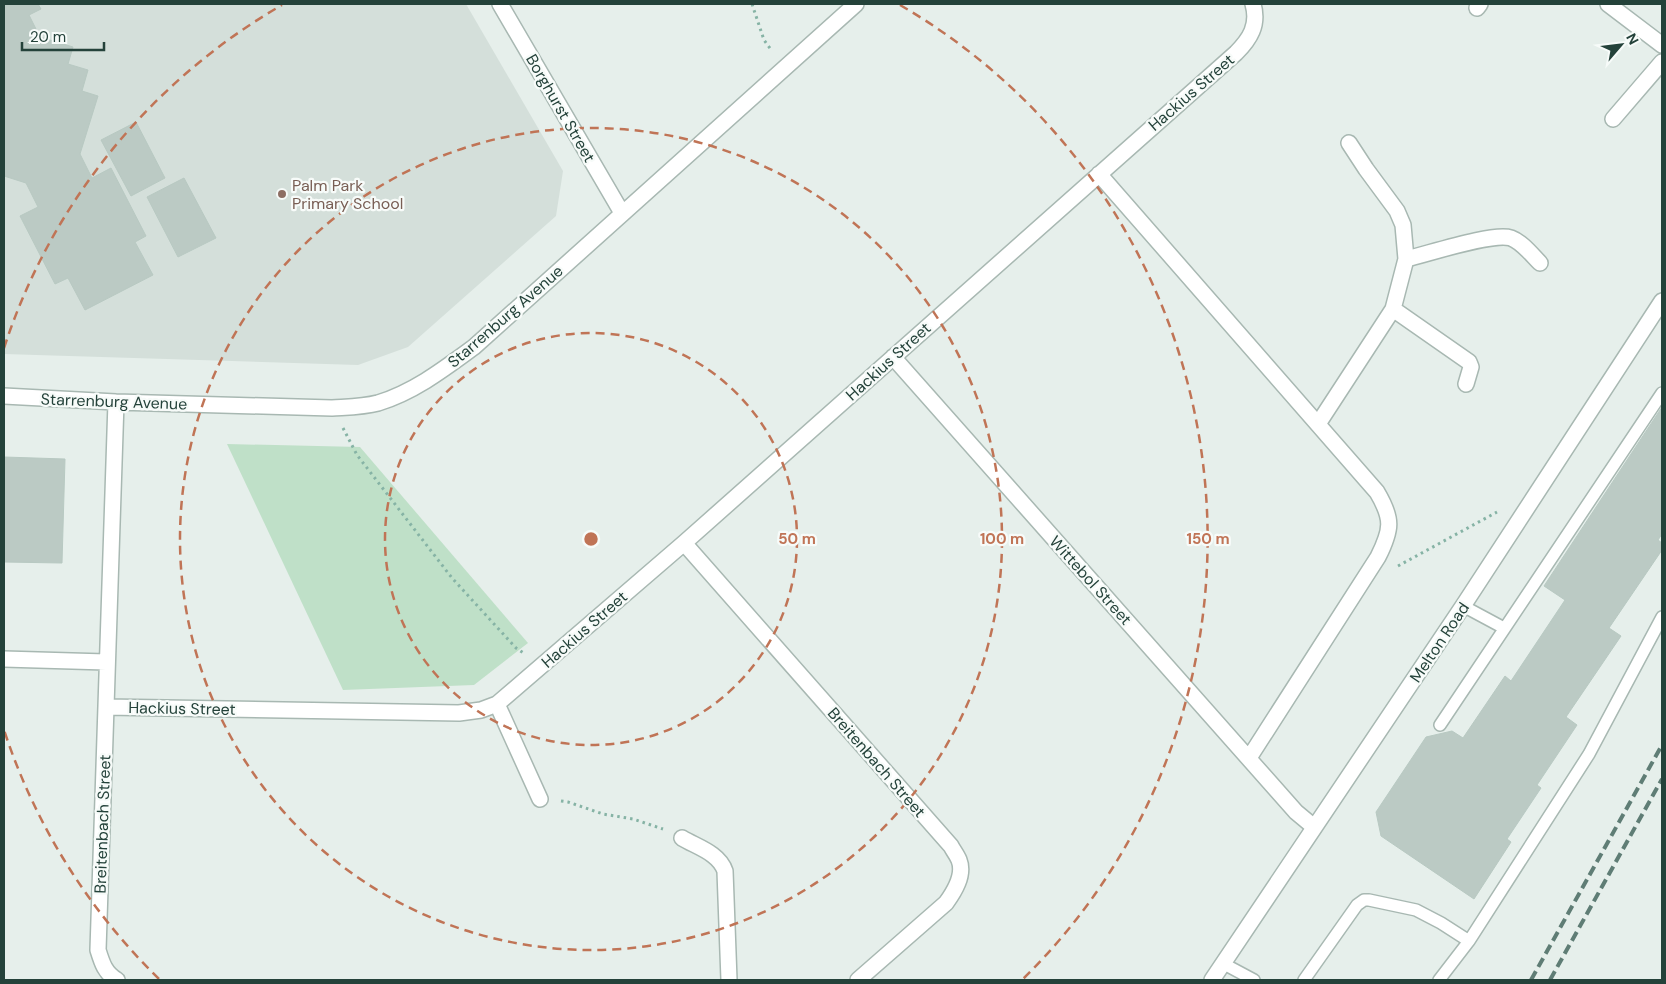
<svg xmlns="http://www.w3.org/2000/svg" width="1666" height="984" viewBox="0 0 1666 984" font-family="'DM Sans',sans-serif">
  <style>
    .built { fill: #d4dfda }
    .green { fill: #bfe0c8 }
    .building { fill: #bbcac4; stroke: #b8c9c2 }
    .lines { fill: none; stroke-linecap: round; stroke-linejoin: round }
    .service-casing { stroke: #a8b8b2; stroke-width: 14 }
    .minor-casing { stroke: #a8b8b2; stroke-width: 18 }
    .tertiary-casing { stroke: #a8b8b2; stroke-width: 18 }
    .path { stroke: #86b3a5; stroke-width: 3; stroke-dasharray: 2.5 4; stroke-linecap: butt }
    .service { stroke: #fff; stroke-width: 11 }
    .minor { stroke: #fff; stroke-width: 15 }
    .tertiary { stroke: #fff; stroke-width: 15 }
    .rail { stroke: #5f7d75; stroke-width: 4; stroke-dasharray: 10 5; stroke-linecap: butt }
    .ring { fill: none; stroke: #c07456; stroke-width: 2.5; stroke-dasharray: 9 6 }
    .education-dot { fill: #8d6e63; stroke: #f7fbf9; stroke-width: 2 }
    .labels { text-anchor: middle; stroke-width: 4.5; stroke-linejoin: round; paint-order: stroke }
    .street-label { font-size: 16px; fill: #24423a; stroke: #f7fbf9 }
    .education-label { font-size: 16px; fill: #785e54; stroke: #f7fbf9; text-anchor: start }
    .centre { fill: #c07456; stroke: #f7fbf9; stroke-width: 2.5 }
    .ring-label { font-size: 15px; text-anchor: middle; font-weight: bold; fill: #c07456; stroke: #f7fbf9; stroke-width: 4.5; stroke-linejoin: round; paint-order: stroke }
  </style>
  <rect width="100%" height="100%" fill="#e6efeb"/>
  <path class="built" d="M4,4h462l97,167 -7,45 -148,131 -50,18 -354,-11z"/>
  <path class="green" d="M227,444l133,3 168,196 -54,42 -131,5z"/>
  <path class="building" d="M4,4h34l3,5 -12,6 11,22 33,10 -5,17 20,6 -6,21 16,5 -18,58 12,24 19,-10 35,68 -11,6 18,33 -68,35 -17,-32 -13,6 -35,-68 18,-9 -12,-24 -22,-7z
    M136,122l29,56 -34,18 -30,-56z
    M184,178l32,60 -38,19 -31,-60z
    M1662,407v127l-4,6 4,3v7l-53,78 12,8 -55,81 11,8 -40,60 4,3 -34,51 4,3 -37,57 -93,-63 -5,-24 50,-75 26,-6 11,7 42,-62 6,5 54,-81 -21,-14z
    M4,457l61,2 -3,104 -58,-1z"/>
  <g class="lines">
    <g class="service-casing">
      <path id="service" d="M1463,606l41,22
        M1440,725l222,-332
        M1224,964l30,16
        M1304,980l53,-75 7,-5h5l47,10 25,13 28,18
        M1439,980l30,-39 120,-187 73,-137"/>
    </g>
    <g class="minor-casing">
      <path id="minor" d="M500,4l122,209
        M1608,4l54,41
        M1477,8l3,-4
        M1613,119l49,-57
        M1099,174l278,318c16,27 15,37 1,65l-129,201
        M1406,259c22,-5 87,-27 105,-21 11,4 21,17 29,25
        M1393,309l76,53 2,5 -5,17
        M893,357l403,455 18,15
        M4,396l112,6 216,6c15,-1 31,-1 46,-5 36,-11 66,-34 96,-56l382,-343
        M116,402l-18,548c4,13 7,23 19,30
        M1318,424l75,-115 13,-50 -3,-34 -6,-14 -31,-42 -17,-26
        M684,543l267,303c2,4 6,9 8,14 6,15 -5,32 -13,43l-88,77
        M4,659l102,3
        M497,704l43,95
        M106,707l353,6 22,-3 16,-6 187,-161 552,-490c14,-14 23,-28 17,-49
        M682,838c15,9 37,15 43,33l4,109"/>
    </g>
    <g class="tertiary-casing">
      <path id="tertiary" d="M1212,980l251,-374 199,-305"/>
    </g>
    <path class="path" d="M752,4l12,36 8,11
      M343,428l14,27 95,123 64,70 9,6
      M1398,566l99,-54
      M561,801l7,1 35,12 30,5 30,10"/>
    <use href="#service" class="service"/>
    <use href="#minor" class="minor"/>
    <use href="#tertiary" class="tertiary"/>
    <path class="rail" d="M1531,980l131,-235
      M1550,980l112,-201"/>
  </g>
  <g class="ring">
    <circle cx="591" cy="539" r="206"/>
    <circle cx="591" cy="539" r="411"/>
    <path d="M159 979A617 617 0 0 1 4 730M4 348A617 617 0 0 1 282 5M900 5A617 617 0 0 1 1023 979"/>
  </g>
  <circle class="education-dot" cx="282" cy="194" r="5"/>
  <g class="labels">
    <g class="street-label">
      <text transform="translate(1191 92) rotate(-41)" y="6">Hackius Street</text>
      <text transform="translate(561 108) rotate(60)" y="6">Borghurst Street</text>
      <text transform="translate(505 316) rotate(-41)" y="6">Starrenburg Avenue</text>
      <text transform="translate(888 361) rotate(-42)" y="6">Hackius Street</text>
      <text transform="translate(114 401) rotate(2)" y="6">Starrenburg Avenue</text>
      <text transform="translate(1091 580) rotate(48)" y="6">Wittebol Street</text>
      <text transform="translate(584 629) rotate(-41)" y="6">Hackius Street</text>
      <text transform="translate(1439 642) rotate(-56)" y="6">Melton Road</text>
      <text transform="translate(182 708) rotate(1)" y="6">Hackius Street</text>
      <text transform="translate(877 762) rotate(49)" y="6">Breitenbach Street</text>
      <text transform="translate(102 824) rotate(-88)" y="6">Breitenbach Street</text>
    </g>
    <g class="education-label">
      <text x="292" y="191">Palm Park<tspan x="292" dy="18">Primary School</tspan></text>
    </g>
  </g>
  <circle cx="591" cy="539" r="8" class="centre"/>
  <g class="ring-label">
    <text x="797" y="544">50 m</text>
    <text x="1002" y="544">100 m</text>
    <text x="1208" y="544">150 m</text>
  </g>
  <rect width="1666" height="984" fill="none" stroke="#24423a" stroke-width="10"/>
  <g transform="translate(1621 45) rotate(62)" stroke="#f7fbf9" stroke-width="4" paint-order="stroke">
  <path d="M0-4L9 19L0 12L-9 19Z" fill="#24423a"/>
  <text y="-8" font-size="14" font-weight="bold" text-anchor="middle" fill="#24423a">N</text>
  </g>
  <path d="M22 42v8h82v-8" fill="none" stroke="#24423a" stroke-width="2.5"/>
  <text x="30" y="42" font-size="15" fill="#24423a" stroke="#f7fbf9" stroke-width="4" paint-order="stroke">20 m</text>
</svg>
